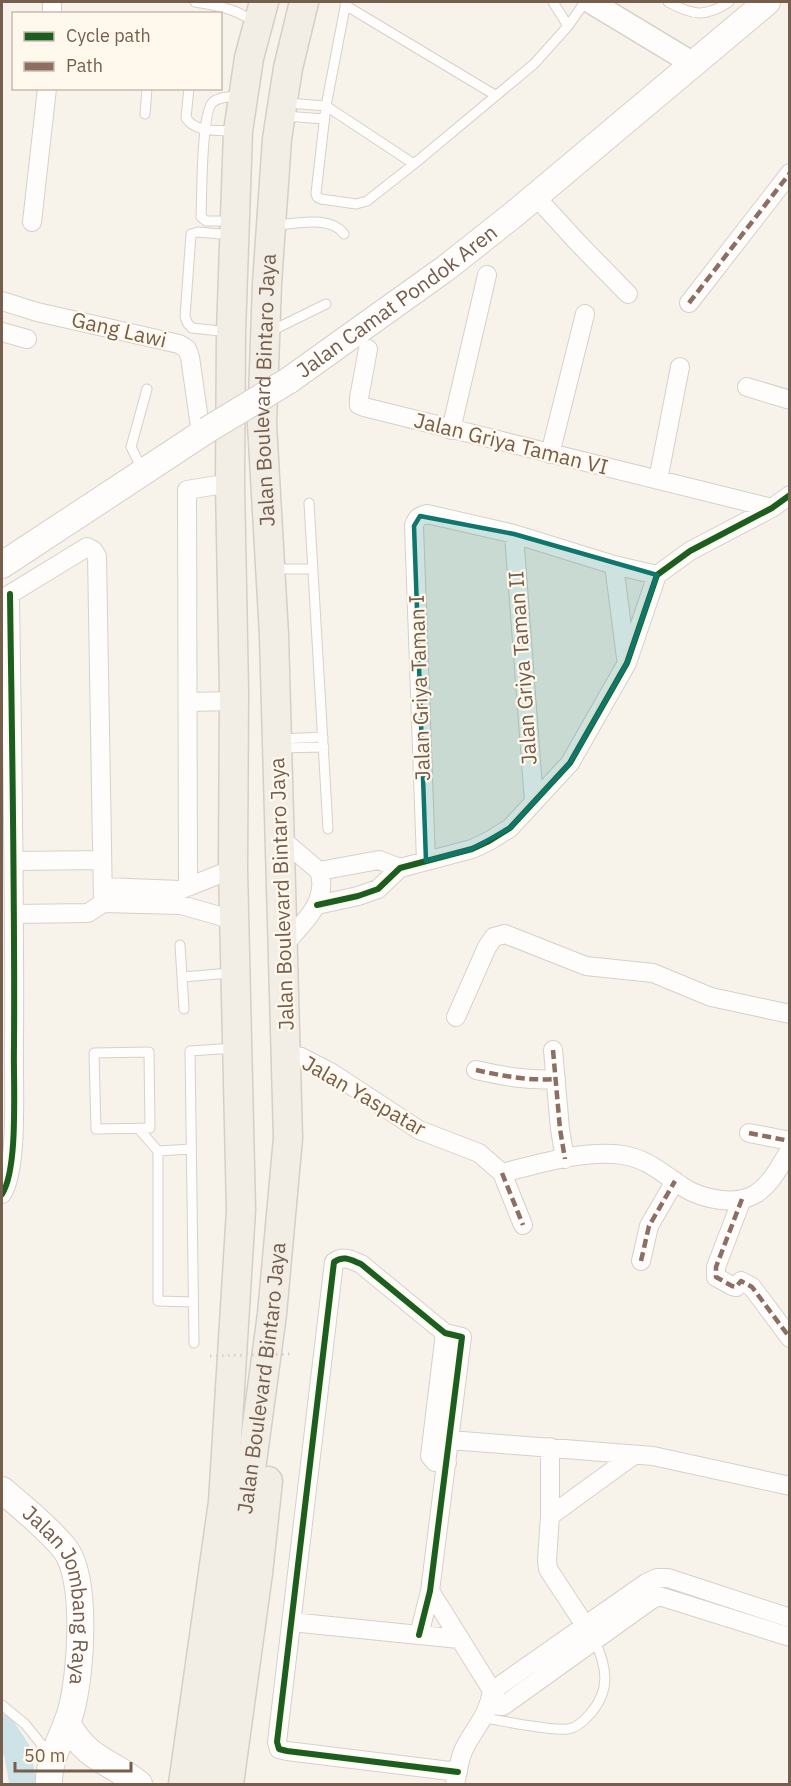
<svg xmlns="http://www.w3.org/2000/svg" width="791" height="1786" viewBox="0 0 791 1786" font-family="'IBM Plex Sans',sans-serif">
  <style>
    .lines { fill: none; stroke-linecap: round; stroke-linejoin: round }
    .river { stroke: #cde3e7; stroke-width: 27 }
    .service-casing { stroke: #d6d0c9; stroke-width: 11 }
    .minor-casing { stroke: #d6d0c9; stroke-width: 20 }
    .tertiary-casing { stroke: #d6d0c9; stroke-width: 25 }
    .secondary-casing { stroke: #d7d0c9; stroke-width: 28 }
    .primary-casing { stroke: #d5cec6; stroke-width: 31 }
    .service { stroke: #fefdfc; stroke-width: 9 }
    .minor { stroke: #fefdfc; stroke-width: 18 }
    .tertiary { stroke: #fefdfc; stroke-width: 22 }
    .secondary { stroke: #fefdfc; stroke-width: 26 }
    .primary { stroke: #f2eee6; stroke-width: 28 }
    .secondary-bridge-casing { stroke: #d7d0c9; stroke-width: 28; stroke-linecap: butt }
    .path-bridge { stroke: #d8d1cb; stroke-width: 3; stroke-dasharray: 1.5 4.5; stroke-linecap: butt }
    .secondary-bridge { stroke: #fefdfc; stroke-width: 26 }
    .quiet { stroke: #8d6e63; stroke-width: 4.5; stroke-dasharray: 9 4.5; stroke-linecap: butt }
    .cycleway-casing { stroke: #fff9ed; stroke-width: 10 }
    .cycleway { stroke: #1b5e20; stroke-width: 6 }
    .marked { fill: #0f766e; fill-opacity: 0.2; stroke: #0f766e; stroke-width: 4.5; stroke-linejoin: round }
    .labels { text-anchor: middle; stroke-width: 4.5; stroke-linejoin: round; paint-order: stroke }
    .street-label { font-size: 21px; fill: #755e4b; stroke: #fff9ed }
  </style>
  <rect width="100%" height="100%" fill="#f7f3eb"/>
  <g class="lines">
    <path class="river" d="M2,1728l15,23 6,33"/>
    <g class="service-casing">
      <path id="service" d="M195,2c13,2 26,4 39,9 10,4 10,7 23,9
        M346,2l-20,104 -10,87 1,4 4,2 35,5 11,-3 47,-37 120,-100 34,-38 17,-24
        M553,2l15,24
        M668,2c24,13 37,16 61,0
        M345,5l150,90
        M189,88l-3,30c10,15 31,12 48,13
        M287,103l39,3 88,58
        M145,114l2,-26
        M285,116l39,3
        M232,221h-26l-5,-4c1,-19 0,-105 12,-115 7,-6 19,-5 27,-6
        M275,225c21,-1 55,-10 69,9
        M229,332l-37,-4 -4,-4 -3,-7 6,-83 7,-2 34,3
        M269,332l57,-28
        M143,471l-12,-24 16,-58
        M309,503l19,326
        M275,569h37
        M280,739l43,-2
        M281,748l43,-1
        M180,945l4,64
        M182,977l49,-4
        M149,1052l1,76 -54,1 -2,-76z
        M138,1128l20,23
        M191,1149l-33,2v150l35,1
        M194,1343l-4,-292 45,-3
        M2,1705l23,19 25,31
        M484,1718c21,3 64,13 84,11 9,-1 16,-8 22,-15 21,-24 17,-46 5,-73"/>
    </g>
    <g class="minor-casing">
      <path id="minor" d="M52,14v-12
        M536,197l45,49 47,48
        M32,222l15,-134
        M2,301l35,11 142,32 8,5 3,8 11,77
        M689,303l101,-130
        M2,332l25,7
        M368,349l-9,49v7l5,2 408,101
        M747,387l43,13
        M451,430l36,-155
        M550,454l35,-140
        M658,480l22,-113
        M514,534l20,268
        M614,565l12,93
        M2,599l85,-52 6,3 4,6 6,347
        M188,702l46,-1
        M279,837l40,34c11,31 -19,55 -37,76
        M14,861l88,-1
        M426,861l-12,-335c2,-8 5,-10 13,-12l87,20 100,31 43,10
        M319,871l60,-11 21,8
        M104,887l76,3 53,-21
        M188,887l-1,-397 43,-7
        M317,905l41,-9 20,-7 22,-21 72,-19 17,-8 21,-13 60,-65 57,-100 30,-88 33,-24 82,-43 18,-13
        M15,914l73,-1 15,-10 78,2 53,15
        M456,1017l31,-70 7,-10 11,-3 81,32 67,7 58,24 79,17
        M553,1050l7,79 5,30
        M287,1055l14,2 31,16 87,57 60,23 23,20c36,-9 84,-24 121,-18 25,4 40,19 60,32 19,12 54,20 74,6 15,-10 23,-28 33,-43
        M476,1070c27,6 53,11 80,9
        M749,1133l41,8
        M502,1173l21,52
        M2,1194c17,-26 11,-114 12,-148 1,-151 -2,-302 -4,-452
        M742,1199l-26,68v10l16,9 4,1 5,-6 11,6 38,51
        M641,1261l8,-35 26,-45
        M445,1333l-15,123 5,6 12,1
        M450,1440l203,16 137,30
        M550,1447v69l-3,44 1,9 44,67
        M550,1516l84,-61
        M430,1591l68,109
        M291,1622l168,17
        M419,1635l11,-44 32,-254 -17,-4 -84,-69c-10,-4 -17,-9 -27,-2l-57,480 2,7 8,2 171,21
        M490,1705l13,1 148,-106 8,-4 131,41
        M455,1784c3,-11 4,-27 10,-37 11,-21 23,-31 27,-56l154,-108 11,-5h11l122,40"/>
    </g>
    <g class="tertiary-casing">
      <path id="tertiary" d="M591,2l101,61"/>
    </g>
    <g class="secondary-casing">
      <g id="secondary">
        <path id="s1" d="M288,381l158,-113 67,-53 254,-213"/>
        <path d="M2,565l205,-135"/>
        <path id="s2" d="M2,1490c20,17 46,38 63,59 23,30 16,126 6,162 -7,24 -23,48 -22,73"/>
        <path d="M67,1723c21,38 42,37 72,61"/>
      </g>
    </g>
    <g class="primary-casing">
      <g id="primary">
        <path d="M183,1784l40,-282 18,-292 -8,-341 1,-177 -4,-209 1,-151 7,-201 11,-73 15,-56"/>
        <path id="s3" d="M204,1784l42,-278 26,-192 16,-176 -14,-503 -12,-211 5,-140 10,-145 11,-71 16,-66"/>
        <path d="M229,1784l29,-211 10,-92"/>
      </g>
    </g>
    <use href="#service" class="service"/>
    <use href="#minor" class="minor"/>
    <use href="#tertiary" class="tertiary"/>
    <use href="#secondary" class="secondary"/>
    <use href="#primary" class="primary"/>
    <g class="secondary-bridge-casing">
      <path id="secondary-bridge" d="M207,430l81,-49"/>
    </g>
    <path class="path-bridge" d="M210,1356l80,-2"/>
    <use href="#secondary-bridge" class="secondary-bridge"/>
    <path class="quiet" d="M689,303l101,-130
      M553,1050l7,79 5,30
      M476,1070c27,6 53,11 80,9
      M749,1133l41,8
      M502,1173l21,52
      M742,1199l-26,68v10l16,9 4,1 5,-6 11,6 38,51
      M641,1261l8,-35 26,-45"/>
    <g class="cycleway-casing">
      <path id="cycleway" d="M317,905l41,-9 20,-7 22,-21 72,-19 17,-8 21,-13 60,-65 57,-100 30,-88 33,-24 82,-43 18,-13
        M2,1194c17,-26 11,-114 12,-148 1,-151 -2,-302 -4,-452
        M419,1635l11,-44 32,-254 -17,-4 -84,-69c-10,-4 -17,-9 -27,-2l-57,480 2,7 8,2 171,21"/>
    </g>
    <use href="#cycleway" class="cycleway"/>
  </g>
  <path class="marked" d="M420,516l94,18 143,41 -30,88 -57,100 -60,65 -38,21 -46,12 -12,-335z"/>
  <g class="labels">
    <g class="street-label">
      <text dy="7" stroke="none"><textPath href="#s1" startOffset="135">Jalan Camat Pondok Aren</textPath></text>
      <text transform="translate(119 330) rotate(13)" y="7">Gang Lawi</text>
      <text dy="7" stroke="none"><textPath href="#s3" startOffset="1400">Jalan Boulevard Bintaro Jaya</textPath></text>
      <text transform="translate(511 444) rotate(14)" y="7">Jalan Griya Taman VI</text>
      <text transform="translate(523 668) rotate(-94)" y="7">Jalan Griya Taman II</text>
      <text transform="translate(420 688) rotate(-92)" y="7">Jalan Griya Taman I</text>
      <text transform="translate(282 894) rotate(-92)" y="7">Jalan Boulevard Bintaro Jaya</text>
      <text transform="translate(364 1096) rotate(30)" y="7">Jalan Yaspatar</text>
      <text dy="7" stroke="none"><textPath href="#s3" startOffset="410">Jalan Boulevard Bintaro Jaya</textPath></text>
      <text dy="7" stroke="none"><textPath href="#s2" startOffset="128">Jalan Jombang Raya</textPath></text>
    </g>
  </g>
  <rect width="791" height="1786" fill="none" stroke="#755e4b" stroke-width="6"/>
  <rect x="12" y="12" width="210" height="78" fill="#fff9ed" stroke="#c8bbac" stroke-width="1.5"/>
  <rect x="24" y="32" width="30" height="9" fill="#1b5e20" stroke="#c8bbac" stroke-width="1.5"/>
  <text x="66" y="42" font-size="18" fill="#755e4b">Cycle path</text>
  <rect x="24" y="62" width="30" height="9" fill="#8d6e63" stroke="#c8bbac" stroke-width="1.5"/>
  <text x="66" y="72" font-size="18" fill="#755e4b">Path</text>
  <path d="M15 1762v9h116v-9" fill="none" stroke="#755e4b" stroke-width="3"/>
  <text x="24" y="1762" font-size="18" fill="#755e4b" stroke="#fff9ed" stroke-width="4.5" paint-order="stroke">50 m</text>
</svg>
